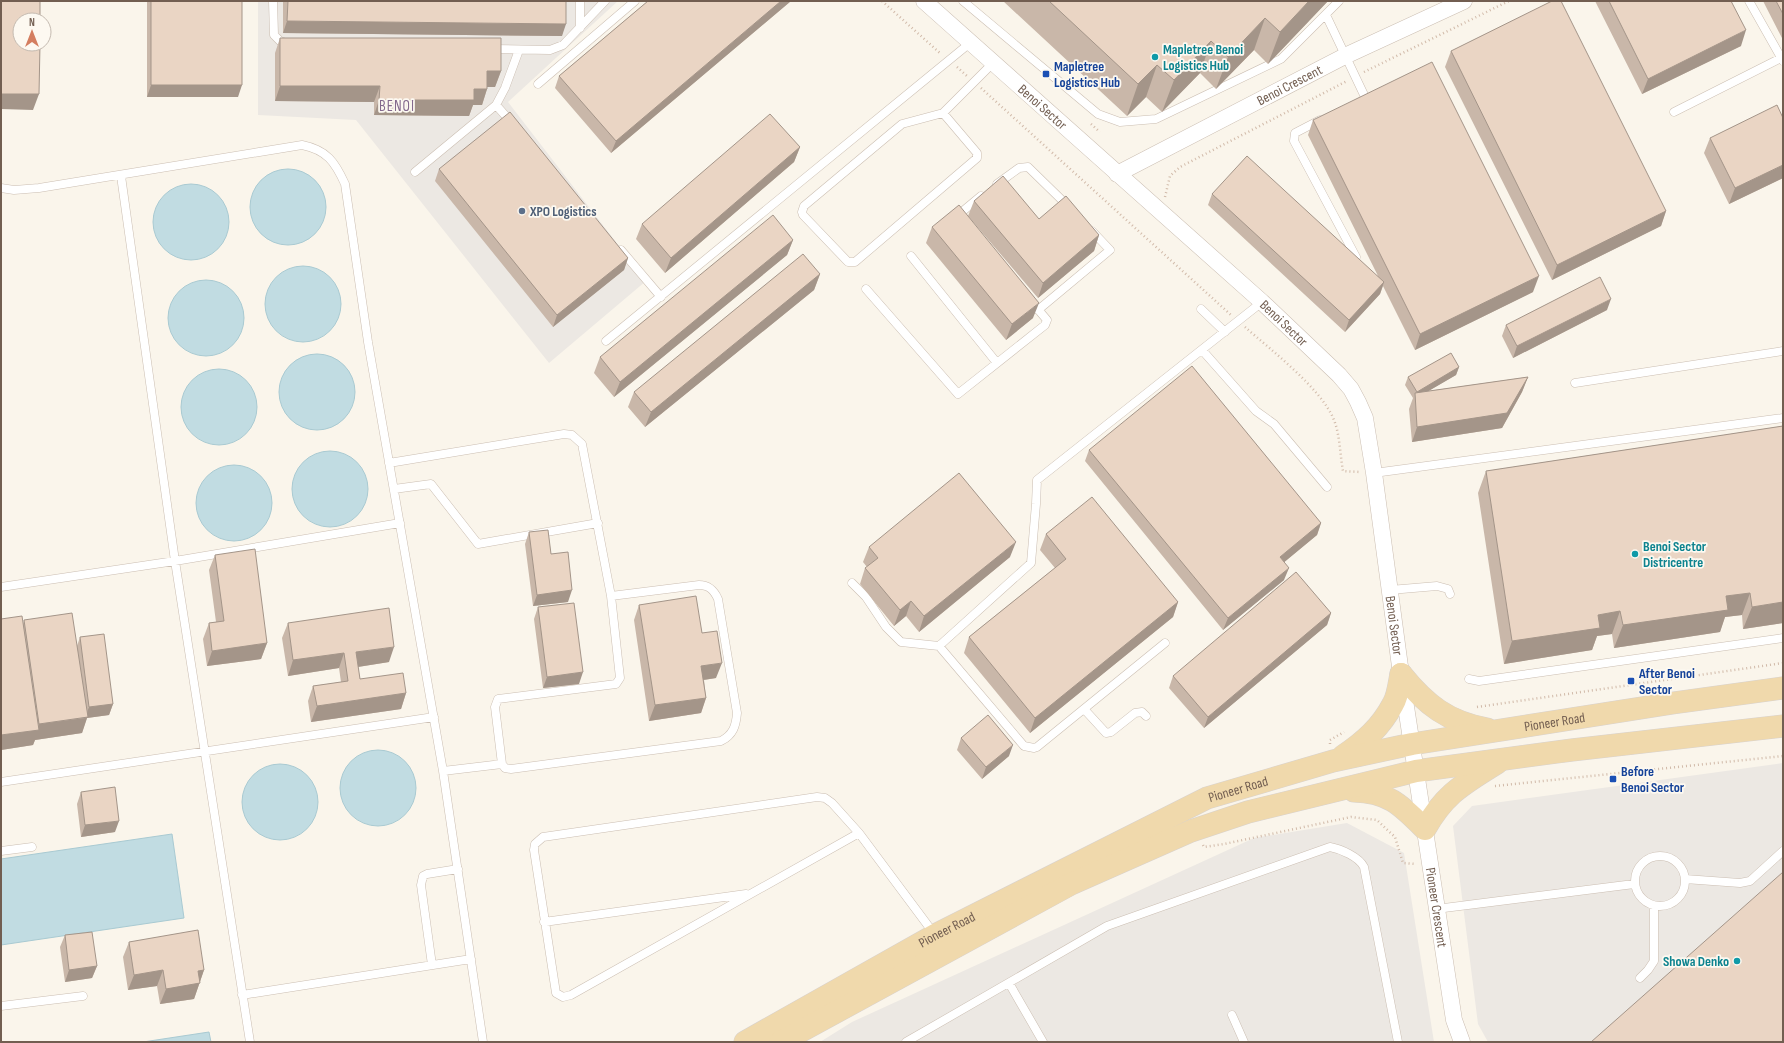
<svg xmlns="http://www.w3.org/2000/svg" width="1784" height="1043" viewBox="0 0 1784 1043" font-family="'Sofia Sans Condensed',sans-serif">
  <style>
    .industrial { fill: #ece8e3 }
    .water { fill: #c1dce2; stroke: #a9cad2 }
    .lines { fill: none; stroke-linecap: round; stroke-linejoin: round }
    .lane-casing { stroke: #cbbeb2; stroke-width: 9 }
    .street-casing { stroke: #cbbeb2; stroke-width: 17 }
    .primary-casing { stroke: #d8d2ce; stroke-width: 23 }
    .path { stroke: #d1baa9; stroke-width: 2.5; stroke-dasharray: 1 3; stroke-linecap: butt }
    .lane { stroke: #fff; stroke-width: 8 }
    .street { stroke: #fff; stroke-width: 16 }
    .primary { stroke: #f0d9ac; stroke-width: 22 }
    .wall { fill: #c9b7a9 }
    .shaded-wall { fill: #a49589 }
    .building { fill: #ead5c4; stroke: #a49589 }
    .culture-dot { fill: #0f9aa8; stroke: #fdf9f1; stroke-width: 1.5 }
    .transit-dot { fill: #1a4fb4; stroke: #fdf9f1; stroke-width: 1.5 }
    .service-dot { fill: #5c6f8a; stroke: #fdf9f1; stroke-width: 1.5 }
    .labels { text-anchor: middle; stroke-width: 3.5; stroke-linejoin: round; paint-order: stroke }
    .culture-label { font-size: 14px; font-weight: bold; fill: #0d838f; stroke: #fdf9f1; text-anchor: start }
    .transit-label { font-size: 14px; font-weight: bold; fill: #164399; stroke: #fdf9f1; text-anchor: start }
    .street-label { font-size: 14px; fill: #725e51; stroke: #fdf9f1 }
    .service-label { font-size: 14px; font-weight: bold; fill: #4e5e75; stroke: #fdf9f1; text-anchor: start }
    .neighbourhood-label { font-size: 15px; letter-spacing: 1px; fill: #83698d; stroke: #fdf9f1 }
  </style>
  <rect width="100%" height="100%" fill="#faf5eb"/>
  <path class="industrial" d="M258,1h360l-110,101 138,179 -97,82 -193,-243 -98,-5z
    M1783,763v279h-295l-10,-18 -25,-198 19,-20z
    M1347,823l57,30 30,189h-614l32,-20 402,-184z"/>
  <path class="water" d="M250 207a38 38 0 1 1 76 0a38 38 0 1 1-76 0Z
    M153 222a38 38 0 1 1 76 0a38 38 0 1 1-76 0Z
    M265 304a38 38 0 1 1 76 0a38 38 0 1 1-76 0Z
    M168 318a38 38 0 1 1 76 0a38 38 0 1 1-76 0Z
    M279 392a38 38 0 1 1 76 0a38 38 0 1 1-76 0Z
    M181 407a38 38 0 1 1 76 0a38 38 0 1 1-76 0Z
    M292 489a38 38 0 1 1 76 0a38 38 0 1 1-76 0Z
    M196 503a38 38 0 1 1 76 0a38 38 0 1 1-76 0Z
    M340 788a38 38 0 1 1 76 0a38 38 0 1 1-76 0Z
    M242 802a38 38 0 1 1 76 0a38 38 0 1 1-76 0Z
    M172,834l12,84 -183,27v-86z
    M209,1032l2,10h-68z"/>
  <g class="lines">
    <g class="lane-casing">
      <path id="lane" d="M273,1l1,34 6,6 10,3
        M580,1v27
        M963,1l135,113 22,8 36,-3 125,-60 58,-58
        M1749,1l34,60
        M1326,15l39,82
        M491,49l59,1 13,-5 42,-44
        M538,84l97,-83
        M496,105l16,18
        M1674,112l107,-54
        M943,113l34,40v5l-122,104h-7l-45,-47 -1,-3 2,-6 98,-82 41,-11 50,-50
        M1320,120l-25,13 -1,8 62,116
        M415,172l81,-67 9,-17 14,-38
        M121,176l54,385 75,481
        M997,184l22,-16 9,-1 41,40
        M1,188l13,2 25,-2 263,-43c25,5 33,17 43,39l23,158 75,429 40,271
        M957,216l24,-20
        M621,250l40,47
        M911,256l86,107
        M866,289l92,105 87,-69 2,-5 -17,-20
        M1201,309l24,23
        M1038,310l72,-60 -18,-19
        M606,341l364,-298
        M1202,350l54,61 18,13 53,63
        M1575,383l208,-32
        M389,463l175,-29 8,1 10,9 29,152 9,82 -4,6 -118,15 -3,8 7,57 3,4 6,1 210,-28c12,-6 15,-15 16,-28l-19,-114c-4,-9 -9,-14 -19,-14l-88,11
        M1374,473l409,-55
        M394,489l37,-5 47,60 120,-21
        M852,583l14,14 20,30 15,15 38,4 85,100 10,2 3,-1 128,-104
        M1,587l174,-26 225,-38
        M1390,590l47,-4 11,3 2,5
        M939,646l92,-83 5,-59 1,-24 225,-178
        M1469,679l10,2 304,-43
        M1084,709l22,24 5,-1 24,-19 7,-1 4,4
        M443,771l59,-7
        M1,782l433,-65
        M859,833l-288,162 -8,2 -7,-4 -22,-143 1,-6 8,-7 274,-40 8,1 7,5 27,30 76,102
        M1,851l31,-4
        M1635 881a25 25 0 1 1 50 0a25 25 0 1 1-50 0Z
        M1685,879l55,4 10,-2 33,-30
        M1436,909l198,-25
        M544,922l202,-28
        M432,965l-11,-80 2,-9 4,-2 31,-5
        M1640,978l8,-8 6,-9v-54
        M1009,983l34,59
        M242,995l229,-36
        M1,1006l82,-10
        M1232,1015l12,27
        M906,1042l201,-116 223,-79c11,2 29,10 34,20l34,175"/>
    </g>
    <g class="street-casing">
      <g id="street">
        <path id="s1" d="M924,1l338,301 77,73 12,14 7,13 7,16 9,55 27,201 53,346 8,22"/>
        <path id="s2" d="M1117,174l228,-118 119,-55"/>
      </g>
    </g>
    <g class="primary-casing">
      <g id="primary">
        <path d="M1401,674c25,31 47,48 86,55"/>
        <path d="M1343,756c21,-14 38,-29 50,-52 5,-8 6,-21 8,-30"/>
        <path d="M1354,791c35,1 47,14 71,38 20,-36 39,-45 72,-66"/>
        <path id="s3" d="M745,1042l190,-107 272,-137 126,-37 79,-17 261,-41 110,-15"/>
        <path d="M781,1042l290,-158 120,-53 57,-19 168,-41 156,-21 211,-24"/>
      </g>
    </g>
    <path class="path" d="M882,1l59,53
      M957,67l10,9
      M1364,72l145,-71
      M981,88l250,227
      M1091,124l9,8
      M1165,197l5,-21 10,-9 167,-86
      M1245,327c27,24 76,61 89,93 6,15 6,35 9,51l17,1
      M1477,707l306,-44
      M1330,744v-4l14,-8
      M1495,786l288,-30
      M1203,845l1,2 20,-3 127,-27 26,3 18,17 8,26 13,1"/>
    <use href="#lane" class="lane"/>
    <use href="#street" class="street"/>
    <use href="#primary" class="primary"/>
  </g>
  <path class="wall" d="M147,1h95l-4,96h-91z
    M283,1h283l-4,35 -279,-3z
    M648,1h143l-180,152 -56,-65 4,-12z
    M1003,1h325l-60,63 -14,-14 -38,39 -16,-16 -38,39 -16,-15 -19,19z
    M1595,1h136l10,45 -99,48z
    M1763,1h20v39z
    M280,38l221,33 -6,16h-8v2l-5,16h-9l-4,11 -95,-1v-13l-99,-1v-48z
    M1451,51l215,160 -5,15 -109,54 -107,-213z
    M1783,118v60l-54,26 -25,-51 6,-15z
    M1313,120l220,172 -118,58 -32,-64 -3,8 -35,38 -137,-127 4,-11 166,82 -70,-141z
    M800,147l-6,15 -129,111 -29,-34 6,-15z
    M439,169l189,89 -4,12 -71,57 -118,-146z
    M974,201l65,18 60,16 -5,16 -56,47 -70,-82z
    M932,227l101,91 -27,22 -80,-97z
    M793,240l-6,15 -173,142 -20,-24 6,-16z
    M820,274l-6,16 -169,137 -17,-20 6,-15z
    M1607,310l-94,48 -11,-22 4,-11z
    M1459,367l-3,8 -28,16 100,-14 -6,15 -20,36 -90,14 -3,-33 4,-11 -8,-13 3,-8z
    M1783,426v197l-40,6 -1,-14 -17,2 -5,15 -106,16 -2,-14 -15,2 -5,14 -88,14 -26,-171 8,-22z
    M1089,450l232,73 -4,12 -33,27v18l-61,50 -138,-169z
    M529,532l22,22 17,48 -35,4 -8,-62z
    M1046,534l132,68 -5,15 -143,116 -66,-80 5,-16 86,-69 -15,-18z
    M869,547l141,10 -91,75 -13,-16 -12,10 -34,-42 5,-16 2,-1 -4,-5z
    M215,555l52,88 -6,16 -54,7 -4,-27 6,-16 7,-1 -7,-52z
    M639,605l63,28 14,45 -12,2 2,18 -5,15 -52,8 -15,-101z
    M538,607l41,77 -36,4 -9,-69z
    M1331,613l-4,12 -123,103 -35,-40 4,-12z
    M1,619l22,5 1,-4 53,26 3,-9 33,67 -4,11 -22,3 -5,15 -47,7 -2,5 -32,5z
    M288,623l101,39 -31,5 2,12 46,14 -5,16 -90,13 -3,-21 5,-15 28,-4 -2,-14 -51,8 -6,-38z
    M961,738l48,18 -27,23 -25,-29z
    M81,792l34,40 -34,5 -4,-33z
    M65,935l32,31 -5,12 -27,4 -5,-35z
    M129,942l75,28 -10,29 -34,5 -3,-18 -29,4 -5,-33z"/>
  <path class="shaded-wall" d="M781,1h10l-180,152 5,-12z
    M1309,1h19l-60,63 12,-32z
    M1265,18l-11,32 -38,39 12,-32z
    M287,21l279,3 -4,12 -279,-3z
    M1746,30l-5,16 -99,48 6,-15z
    M1211,41l-11,32 -38,39 12,-32z
    M1157,65l-11,32 -19,19 11,-32z
    M487,71h14l-6,16h-13z
    M151,85h91l-4,12h-91z
    M280,86h100l-6,16 -99,-1z
    M474,89h13l-5,16h-9l-4,11 -95,-1 5,-15z
    M1,94h38l-6,16 -32,-1z
    M800,147l-6,15 -129,111 6,-15z
    M1783,165v13l-54,26 6,-16z
    M1666,211l-5,15 -109,54 5,-15z
    M1099,235l-5,16 -56,47 5,-15z
    M793,240l-6,15 -173,142 6,-15z
    M628,258l-4,12 -71,57 4,-12z
    M820,274l-6,16 -169,137 6,-15z
    M1539,276l-6,16 -118,58 5,-16z
    M1384,282l-4,12 -35,38 4,-12z
    M1611,299l-4,11 -94,48 4,-12z
    M1039,303l-6,15 -27,22 6,-16z
    M1459,367l-3,8 -41,24v-2l2,-5z
    M1528,377l-6,15 -20,36 -90,14 5,-15z
    M1321,523l-4,12 -41,34 4,-12z
    M1016,542l-6,15 -91,75 5,-16z
    M1289,568l-5,12 -61,50 5,-12z
    M572,590l-4,12 -35,4 4,-11z
    M1750,593l-8,22 -17,2 -5,15 -106,16 9,-23 103,-29z
    M911,601l-5,15 -12,10 6,-16z
    M1178,602l-5,15 -143,116 5,-15z
    M1783,602v21l-40,6 9,-22z
    M1620,611l-8,23 -15,2 -5,14 -88,14 8,-23 86,-26z
    M1331,613l-4,12 -123,103 4,-11z
    M267,643l-6,16 -54,7 5,-15z
    M394,647l-5,15 -38,6 5,-16z
    M344,653l-5,15 -51,8 5,-16z
    M722,663l-6,15 -20,3 5,-15z
    M583,672l-4,12 -36,4 4,-11z
    M406,693l-5,16 -90,13 6,-16z
    M706,698l-5,15 -52,8 6,-16z
    M113,704l-4,11 -22,3 -5,15 -47,7 -2,5 -32,5v-15l36,-5 2,-6 46,-6 4,-11z
    M1013,745l-4,11 -27,23 4,-12z
    M119,821l-4,11 -34,5 4,-12z
    M97,966l-5,12 -27,4 4,-12z
    M163,970l-6,16 -29,4 6,-15z
    M204,970l-10,29 -34,5 6,-15 32,-18z"/>
  <path class="building" d="M1,1h39v19h-20v24h20l-1,50h-38z
    M151,1h91v84h-91z
    M288,1h278v23l-279,-3z
    M648,1h133l-165,140 -57,-65z
    M1049,1h260l-29,31 -15,-14 -37,39 -17,-16 -37,39 -17,-15 -19,19z
    M1552,1h9l105,210 -109,54 -106,-214z
    M1609,1h122l15,29 -98,49z
    M1776,1h7v13z
    M280,38h221v33h-14v18h-13v11h-95l1,-14h-100z
    M1432,62l107,214 -119,58 -107,-214z
    M1777,105l6,13v47l-48,23 -25,-50z
    M510,112l118,146 -71,57 -118,-146z
    M770,114l30,33 -129,111 -29,-34z
    M1247,156l137,126 -35,38 -137,-126z
    M1003,176l36,43 27,-23 33,39 -56,48 -69,-82z
    M959,205l80,98 -27,21 -80,-97z
    M773,215l20,25 -173,142 -20,-25z
    M803,254l17,20 -169,138 -17,-20z
    M1600,277l11,22 -94,47 -11,-21z
    M1451,353l8,14 -42,25 -9,-15z
    M1192,366l129,157 -41,34 9,11 -61,50 -139,-168z
    M1528,377l-21,36 -90,14 -2,-34z
    M1783,426v176l-31,5 -2,-14 -24,3 2,14 -105,15 -3,-14 -22,4 2,13 -88,13 -26,-170z
    M959,473l57,69 -92,74 -13,-15 -11,9 -35,-42 13,-10 -9,-11z
    M1092,497l86,105 -143,116 -66,-81 97,-78 -20,-25z
    M548,530l3,24 17,-2 4,38 -35,5 -8,-63z
    M255,549l12,94 -55,8 -3,-28 15,-2 -9,-66z
    M1296,572l35,41 -123,104 -35,-41z
    M696,596l6,37 15,-2 5,32 -21,3 5,32 -51,7 -16,-100z
    M574,603l9,69 -36,5 -9,-70z
    M389,608l5,39 -38,5 4,27 43,-6 3,20 -89,13 -4,-20 35,-5 -4,-28 -51,7 -5,-37z
    M72,613l16,104 -49,7 -15,-104z
    M22,616l17,114 -38,5v-116z
    M104,634l9,70 -24,3 -9,-70z
    M988,715l25,30 -27,22 -25,-29z
    M115,787l4,34 -34,4 -4,-33z
    M1783,872v170h-192z
    M198,930l6,40 -6,1 2,12 -34,6 -3,-19 -29,5 -5,-33z
    M92,932l5,34 -28,4 -4,-35z"/>
  <g class="culture-dot">
    <circle cx="1155" cy="57" r="4"/>
    <circle cx="1635" cy="554" r="4"/>
    <circle cx="1737" cy="961" r="4"/>
  </g>
  <g class="transit-dot">
    <rect x="1042" y="70" width="8" height="8" rx="2"/>
    <rect x="1627" y="677" width="8" height="8" rx="2"/>
    <rect x="1609" y="775" width="8" height="8" rx="2"/>
  </g>
  <circle class="service-dot" cx="522" cy="211" r="4"/>
  <g class="labels">
    <g class="culture-label">
      <text x="1163" y="54">Mapletree Benoi<tspan x="1163" dy="16">Logistics Hub</tspan></text>
      <text x="1643" y="551">Benoi Sector<tspan x="1643" dy="16">Districentre</tspan></text>
      <text x="1729" y="966" text-anchor="end">Showa Denko</text>
    </g>
    <g class="transit-label">
      <text x="1054" y="71">Mapletree<tspan x="1054" dy="16">Logistics Hub</tspan></text>
      <text x="1639" y="678">After Benoi<tspan x="1639" dy="16">Sector</tspan></text>
      <text x="1621" y="776">Before<tspan x="1621" dy="16">Benoi Sector</tspan></text>
    </g>
    <g class="street-label">
      <text dy="5" stroke="none"><textPath href="#s2" startOffset="194">Benoi Crescent</textPath></text>
      <text dy="5" stroke="none"><textPath href="#s1" startOffset="159">Benoi Sector</textPath></text>
      <text dy="5" stroke="none"><textPath href="#s1" startOffset="483">Benoi Sector</textPath></text>
      <text dy="5" stroke="none"><textPath href="#s1" startOffset="819">Benoi Sector</textPath></text>
      <text dy="5" stroke="none"><textPath href="#s3" startOffset="879">Pioneer Road</textPath></text>
      <text dy="5" stroke="none"><textPath href="#s3" startOffset="555">Pioneer Road</textPath></text>
      <text dy="5" stroke="none"><textPath href="#s1" startOffset="1104">Pioneer Crescent</textPath></text>
      <text dy="5" stroke="none"><textPath href="#s3" startOffset="231">Pioneer Road</textPath></text>
    </g>
    <g class="service-label">
      <text x="530" y="216">XPO Logistics</text>
    </g>
    <g class="neighbourhood-label">
      <text x="397" y="111">BENOI</text>
    </g>
  </g>
  <rect width="1784" height="1043" fill="none" stroke="#725e51" stroke-width="4"/>
  <g transform="translate(32 32)"><circle r="19" fill="#fdf9f1" stroke="#c5bbb1"/>
  <path d="M0-3L7 15L0 10L-7 15Z" fill="#d47e60"/>
  <text y="-6" font-size="11" font-weight="bold" text-anchor="middle" fill="#725e51">N</text>
  </g>
</svg>
